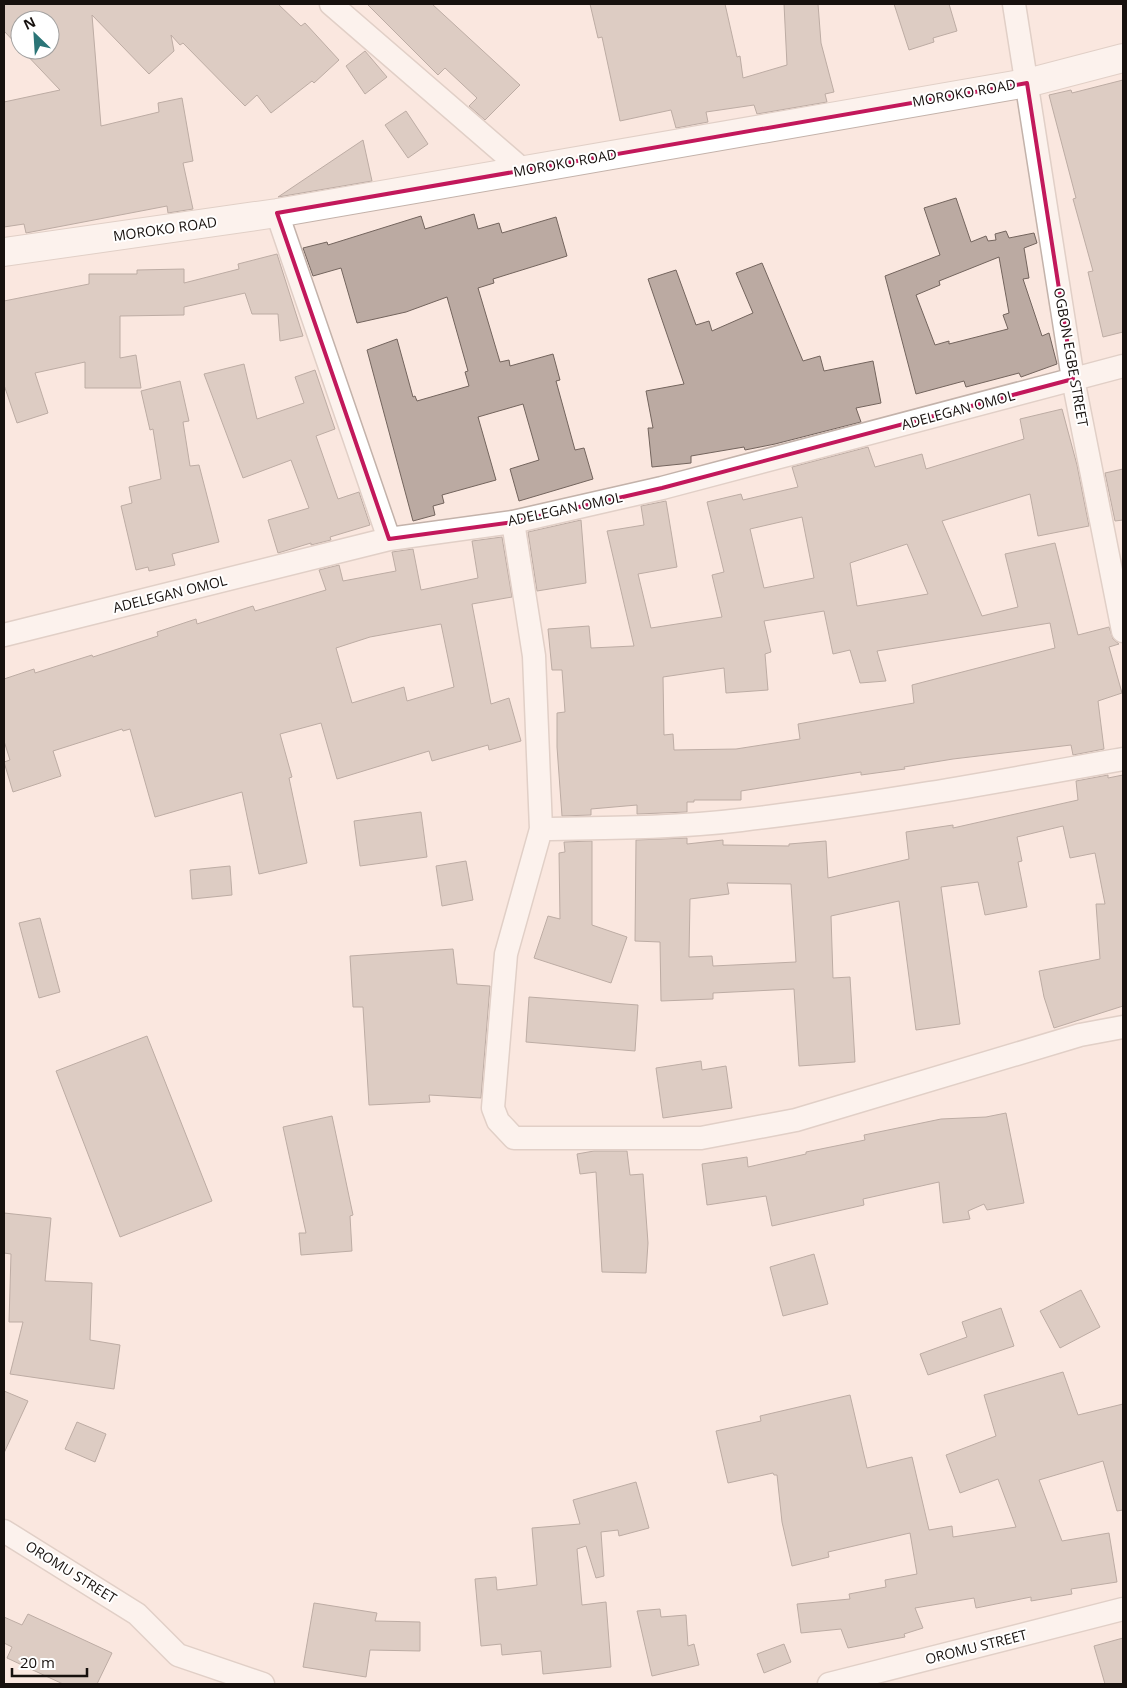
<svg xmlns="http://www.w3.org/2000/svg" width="1127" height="1688" viewBox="0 0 1127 1688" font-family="'Open Sans',sans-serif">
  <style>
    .building { fill: #bbaaa2; stroke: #73645d; fill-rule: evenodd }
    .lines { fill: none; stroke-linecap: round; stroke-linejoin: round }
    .minor-casing { stroke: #c3b2aa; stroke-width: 25 }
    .tertiary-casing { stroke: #c3b2aa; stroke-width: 30 }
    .minor { stroke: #fff; stroke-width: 22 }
    .tertiary { stroke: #fff; stroke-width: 28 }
    .marked { fill: none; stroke: #c2185b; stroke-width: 4; stroke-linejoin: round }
    .labels { text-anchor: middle; stroke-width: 4; stroke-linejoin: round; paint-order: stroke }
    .street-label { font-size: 14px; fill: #17110e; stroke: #fff }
  </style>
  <rect width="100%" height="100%" fill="#fae7df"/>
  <path class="building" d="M4,4h274l23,22 4,-3 34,37 -25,23 -2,-2 -41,32 -14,-18 -12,11 -62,-63 -3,2 -9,-10 3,16 -25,23 -57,-59 9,111 58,-14 -1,-9 24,-5 11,63 -10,2 10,46 -25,4 -1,-7 -141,27 -2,-9 -20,3v-125l56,-12 -38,-40h28v-30h-30v28l-16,-17z
    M367,4h65l88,81 -35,35 -16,-14 8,-8 -32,-30 -7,7z
    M590,4h135l12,53 3,-1 3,22 44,-13 -3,-61h34l3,39 13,49 -9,2 2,8 -70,12 -3,-9 -48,7 2,10 -32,6 -5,-18 -51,11 -18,-84 -4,1z
    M894,4h55l8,27 -24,7 1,4 -25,8z
    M365,51l22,26 -22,17 -19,-28z
    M1123,80v252l-20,5 -15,-65 5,-1 -20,-72 3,-1 -27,-103 22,-5 1,3z
    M406,111l22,33 -20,14 -23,-33z
    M363,140l9,41 -94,16z
    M956,198l15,44 15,-6 2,5 8,-1 -1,-6 11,-3 3,7 25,-5 3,10 -13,5 5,30 -6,1 19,57 7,-3 8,31 -36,13 -2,-4 -53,14 -2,-6 -48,13 -31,-118 55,-21 -16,-47zM999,257l10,56 -6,2 5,14 -59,15v-3l-14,4 -19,-50 24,-10 -1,-4z
    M474,214l4,15 21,-6 3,10 54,-16 11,39 -74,23 1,4 -16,5 22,74 9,-2 1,6 43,-12 7,26 -4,1 19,69 9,-2 9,31 -74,22 -9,-32 29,-9 -16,-56 -45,13 18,63 -54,15 2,8 -11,3 2,9 -22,6 -46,-171 30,-11 16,58 2,-1 2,5 52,-15 -4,-14 3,-1 -21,-74 -41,15 -49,11 -16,-55 -28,8 -10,-28 24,-6 1,3 93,-29 4,13z
    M277,254l26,82 -23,5 -2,-27h-26l-7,-21 -61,14v8l-64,1v42l16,-3 5,33h-56v-26l-50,11 13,40 -31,10 -13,-38v-84l85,-17v-10h48v-4l47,-1v14l55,-14 -1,-5z
    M762,263l41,98 17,-5 4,15 49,-10 8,42 -25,5 5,14 -86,22 -30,6 -1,-3 -53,9v7l-39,4 -4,-39h5l-7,-37 38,-7 -36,-105 28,-9 20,55 13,-4 3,10 41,-18 -17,-40z
    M244,364l13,55 47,-16 -9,-26 20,-7 20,59 -19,7 22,63 21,-7 11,33 -40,12 1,3 -20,5v-2l-33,10 -10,-33 41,-12 -18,-48 -48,18 -39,-104z
    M180,381l9,40 -6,1 7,44 9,-1 20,77 -47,12 3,11 -26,6 -1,-4 -12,3 -15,-64 11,-3 -3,-16 32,-8 -8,-50 -3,1 -9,-39z
    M1062,409l15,56 12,61 -51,10 -8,-42 -88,27 40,95 36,-9 -13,-53 50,-11 23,92 31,-8 4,12 6,5 -10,3 13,46 -24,8 6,48 -31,6 -2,-10 -118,14 -49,8 1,2 -44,6v-3l-120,19v9h-47v2h-7v10l-50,2v-9l-46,4v6l-29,1 -5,-69v-34l8,-1 -3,-42h-10l-4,-41 41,-3 2,22 43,-2 -27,-115 37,-6 -3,-19 25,-5 11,66 -39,7 13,54 71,-11 -10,-42 12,-3 -17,-70 34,-8 2,6 55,-13 -6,-20 76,-20 7,20 47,-13 4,15 98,-30 -4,-20zM802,517l12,61 -50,10 -14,-59zM907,544l21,50 -71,12 -7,-43zM824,611l9,43 17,-4 10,33 26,-2 -9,-30 173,-28 5,25 -143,37 2,18 -116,21 2,15 -64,10 -62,1 -1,-16 -9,1 -1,-58 61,-9 2,25 42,-3 -3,-36 6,-2 -7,-31z
    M1123,469v51l-8,1 -10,-48z
    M581,520l5,63 -49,8 -9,-59z
    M502,537l10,60 -40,7 19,100 18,-6 12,43 -32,9 -1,-5 -56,16 -3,-10 -92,28 -16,-56 -41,11 12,43 -3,1 18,85 -48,11 -17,-82 -87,25 -25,-88 -7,2 -1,-2 -69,22 8,25 -48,16 -9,-30 6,-2 -6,-19v-62l30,-10 1,4 57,-18 1,2 65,-21 -1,-4 39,-13 1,5 56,-18 2,5 71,-21 -7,-20 20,-5 4,16 53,-10 -4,-19 21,-3 8,41 57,-12 -6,-37zM441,624l13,63 -47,14 -3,-14 -52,16 -16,-55 34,-11z
    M1108,775v3l15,-3v231l-69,22 -10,-31 -5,-26 61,-12 -4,-55h9l-10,-51 -25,5 -7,-32 -46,11 5,24 -4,1 9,45 -42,8 -7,-33 -37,5 19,137 -44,6 -17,-129 -68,15 2,62 17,-1 5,85 -56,4 -5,-77 -81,4v6l-52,2 -1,-59 -25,-1 1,-101 51,-2v6l36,-4v5l66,1v-2l37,-3 2,37 81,-19 -3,-27 47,-7v3l125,-28 -2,-19zM727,883l64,1 5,78 -83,4 -1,-10 -23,1 1,-58 39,-5z
    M421,812l6,45 -67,9 -6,-45z
    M592,841v84l35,12 -16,46 -77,-25 14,-42 12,3 -1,-66 6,-1 -1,-10z
    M466,861l7,39 -31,6 -6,-40z
    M230,866l2,29 -40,4 -2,-29z
    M40,918l20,74 -21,6 -20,-75z
    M453,949l4,35 33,2 -9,112 -52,-3 1,7 -61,3 -6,-98h-10l-3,-51z
    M529,997l109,8 -3,46 -109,-9z
    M147,1036l65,165 -92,36 -64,-166z
    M701,1061l1,9 24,-4 6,42 -69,10 -7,-50z
    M1006,1113l18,90 -37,7 -3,-6 -16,7 2,8 -27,4 -4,-41 -76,17 1,6 -92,21 -6,-30 -59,9 -5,-41 45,-7 1,10 58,-13v-2l59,-12 -1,-5 77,-16 45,-2z
    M332,1116l21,99 -3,1 2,35 -51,4 -2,-22h7l-23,-106z
    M594,1151h33l3,24 13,-1 5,69 -2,30 -44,-1 -6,-100 -16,2 -3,-20z
    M4,1213l47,5 -6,63 47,2 -2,57 30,5 -6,44 -104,-15 13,-52h-14l2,-68 -7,-1z
    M814,1254l14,50 -45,12 -13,-49z
    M1081,1290l19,37 -40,21 -20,-37z
    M1001,1308l13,38 -86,29 -8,-21 47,-17 -5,-15z
    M1063,1372l15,43 45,-11v106l-6,1 -14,-50 -64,19 23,61 47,-8 8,49 -46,7 1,5 -41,7v-4l-55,11 -2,-10 -59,10 8,20 -19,6 1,3 -57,11 -7,-19 -40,4 -4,-29 53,-5 -1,-5 37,-7 -1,-7 32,-6 -7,-41 -82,19 1,5 -37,9 -10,-44 -5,-47h-3l-1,-2 -45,10 -12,-52 45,-10 -1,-5 90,-21 17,73 45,-11 17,73 23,-4 1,11 63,-10 -18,-48 -38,14 -14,-38 50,-19 -12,-41z
    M4,1391l24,10 -24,52z
    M77,1422l29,12 -11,28 -30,-13z
    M636,1482l13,46 -30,8 -1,-6 -17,2 3,44 -8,2 -10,-32 -9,3 5,56 24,-3 5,65 -68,7 -2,-23 -39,4 -1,-11 -20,2 -6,-67 21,-2 1,13 40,-5 -5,-57 48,-4 -7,-24z
    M314,1603l63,10 -2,8 45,1v29l-50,-1 -4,27 -63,-10z
    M660,1609l1,8 25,-2 2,31 6,-2 5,21 -47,11 -15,-65z
    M28,1614l84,39 -15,31h-34l-56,-26 5,-11 -8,-4v-26l18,8z
    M1123,1638v46h-18l-11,-38z
    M784,1644l7,18 -27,11 -7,-19z"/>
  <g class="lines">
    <g class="minor-casing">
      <path id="minor" d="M331,4l192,166
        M1014,4l59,375 50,252
        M277,213l112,326
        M513,522l21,134 7,173 -35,125 -13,154 5,13 16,17h187l95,-18 284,-85 43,-8
        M4,635l385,-96 124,-17 149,-34 461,-122
        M541,829c67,-1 134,-1 200,-9 129,-15 255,-38 382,-61
        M4,1531l133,83 41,41 85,29
        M829,1684l294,-75"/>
    </g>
    <g class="tertiary-casing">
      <path id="tertiary" d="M4,252l273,-39 750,-130 96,-25"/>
    </g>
    <use href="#minor" class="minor"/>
    <use href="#tertiary" class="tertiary"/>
  </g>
  <path d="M0 0H1127V1688H0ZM1027,83l46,296 -411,109 -149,34 -124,17 -112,-326z" fill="#fae7df" fill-opacity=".55" fill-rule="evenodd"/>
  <path class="marked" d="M1027,83l46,296 -411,109 -149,34 -124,17 -112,-326z"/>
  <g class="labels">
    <g class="street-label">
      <text transform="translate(964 93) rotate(-10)" y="5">MOROKO ROAD</text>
      <text transform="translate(565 163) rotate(-10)" y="5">MOROKO ROAD</text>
      <text transform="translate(165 229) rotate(-8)" y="5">MOROKO ROAD</text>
      <text transform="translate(1071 357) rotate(80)" y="5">OGBON EGBE STREET</text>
      <text transform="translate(958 410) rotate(-15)" y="5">ADELEGAN OMOL</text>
      <text transform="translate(565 509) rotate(-12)" y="5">ADELEGAN OMOL</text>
      <text transform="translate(170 594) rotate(-14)" y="5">ADELEGAN OMOL</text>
      <text transform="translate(71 1572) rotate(32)" y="5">OROMU STREET</text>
      <text transform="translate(976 1647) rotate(-14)" y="5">OROMU STREET</text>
    </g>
  </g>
  <rect width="1127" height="1688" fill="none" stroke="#17110e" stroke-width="10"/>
  <g transform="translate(35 35) rotate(335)"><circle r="24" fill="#ffffff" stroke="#a2a09f"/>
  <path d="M0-4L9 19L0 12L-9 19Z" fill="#2b7577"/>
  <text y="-8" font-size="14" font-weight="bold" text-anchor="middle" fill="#17110e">N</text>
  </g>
  <path d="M12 1668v8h75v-8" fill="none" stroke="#17110e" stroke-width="2.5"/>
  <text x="20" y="1668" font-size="15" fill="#17110e" stroke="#ffffff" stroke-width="4" paint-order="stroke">20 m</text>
</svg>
